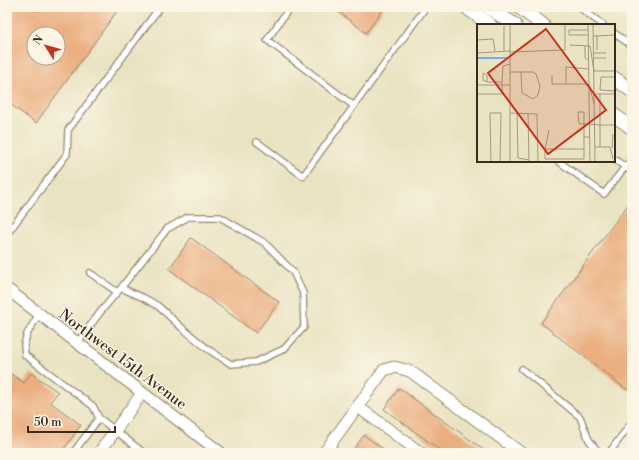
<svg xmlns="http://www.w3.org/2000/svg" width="639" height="460" viewBox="0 0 639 460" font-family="'Libre Bodoni',serif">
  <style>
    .building { fill: #eaae7f; fill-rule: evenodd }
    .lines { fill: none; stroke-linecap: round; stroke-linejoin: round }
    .service-casing { stroke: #928670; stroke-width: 8 }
    .minor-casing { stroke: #928670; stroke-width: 13 }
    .tertiary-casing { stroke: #928670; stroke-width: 15 }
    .service { stroke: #fff; stroke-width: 5.5 }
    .minor { stroke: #fff; stroke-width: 11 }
    .tertiary { stroke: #fff; stroke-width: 13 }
    .labels { text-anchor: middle; stroke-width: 3; stroke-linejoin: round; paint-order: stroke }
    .street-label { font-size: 15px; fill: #3b2a1e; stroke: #fcf5e5 }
    .inset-river { fill: none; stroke: #79ade6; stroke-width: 2 }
    .inset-road { fill: none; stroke: #a49980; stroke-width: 1 }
    .view { fill: #c8321e; fill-opacity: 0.15; stroke: #c8321e; stroke-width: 2 }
    .inset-edge { fill: none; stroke: #3b2a1e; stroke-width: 2 }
  </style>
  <rect width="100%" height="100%" fill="#fcf5e5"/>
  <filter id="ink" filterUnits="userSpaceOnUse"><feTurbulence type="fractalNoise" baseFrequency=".025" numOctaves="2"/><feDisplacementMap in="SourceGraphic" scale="8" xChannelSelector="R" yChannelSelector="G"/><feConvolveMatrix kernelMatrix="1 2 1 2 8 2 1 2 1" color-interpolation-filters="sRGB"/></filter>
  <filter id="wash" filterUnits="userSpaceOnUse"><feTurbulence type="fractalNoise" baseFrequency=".012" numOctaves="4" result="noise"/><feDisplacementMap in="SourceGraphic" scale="16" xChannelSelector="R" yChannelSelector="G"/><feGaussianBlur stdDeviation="0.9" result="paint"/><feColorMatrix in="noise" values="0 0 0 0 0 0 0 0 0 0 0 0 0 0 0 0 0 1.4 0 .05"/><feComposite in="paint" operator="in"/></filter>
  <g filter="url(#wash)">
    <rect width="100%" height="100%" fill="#eae3c2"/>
    <g id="blocks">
      <path class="building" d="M7,7h113l-84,116 -29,-21zM34,34h24v24h-24z
        M332,7h53l-19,26z
        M632,199v185l-5,6 -86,-67z
        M191,238l88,64 -23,31 -87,-64z
        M7,371l17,12 7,-10 27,19 -8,10 31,23 -20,28h-51l-3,-2z
        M399,388l89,65h-44l-60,-44z
        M364,435l25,18h-38z"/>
    </g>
  </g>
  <g filter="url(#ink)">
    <use href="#blocks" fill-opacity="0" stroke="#928670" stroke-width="1"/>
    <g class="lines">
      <g class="service-casing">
        <path id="service" d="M290,7l-23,33 87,66
          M579,7l24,18
          M614,33l18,13
          M257,142l46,34 123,-169
          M614,159l18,13
          M558,161l46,33 21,-27 7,-8
          M7,234l60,-80 1,-24 92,-123
          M90,273l27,19
          M39,314l-12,20 -3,11 1,10 29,22 39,29 6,12 -26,35
          M77,343l25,-33 19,-22 46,-59 21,-12h32l45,26 28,29 10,21 1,34 -20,22 -28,13 -25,2 -22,-14 -28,-23 -23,-21 -14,-8 -23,-10
          M522,369l58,48 9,23 10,13
          M99,418l45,35
          M609,453l23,-31"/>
      </g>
      <g class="minor-casing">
        <path id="minor" d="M7,289l214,164
          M358,407l63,46
          M99,453l43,-60
          M324,453l60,-83 10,-3 16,4 111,82"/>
      </g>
      <g class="tertiary-casing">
        <path id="tertiary" d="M466,7l24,18
          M488,7l27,18
          M519,7l24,18
          M614,78l18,13
          M614,115l18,13"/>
      </g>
      <use href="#service" class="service"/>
      <use href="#minor" class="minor"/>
      <use href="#tertiary" class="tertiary"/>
    </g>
  </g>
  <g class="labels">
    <g class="street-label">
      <text transform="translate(123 359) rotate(37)" y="5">Northwest 15th Avenue</text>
    </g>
  </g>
  <g transform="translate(477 24)">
    <rect width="138" height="138" fill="#eae3c2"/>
    <path class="inset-river" d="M0,34h30"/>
    <path class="inset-road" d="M33,0v138M111,0l2,138M116,0l2,138M27,2v25M111,6h-19v5h19M116,12h4v14M120,12l18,-1M0,16l16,-1 2,12M93,21l20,1 4,25h21M108,22v12l3,2M33,28l55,-2v-26M0,29l33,-2M116,29h13M116,34h13M33,48h23l3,2 4,12 -2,9 -5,4 -11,-6 -1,-21M75,51v9h37l5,20M138,53h-14l-1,13 15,1M10,57v-6l-4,-2v7l2,1 4,1h13l1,-16 7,-2M89,60v-17l23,2M0,61h33M0,70h25v-12M117,70h21M33,89l27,1 1,48M40,89l1,45 11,2M51,89l1,49M0,103v25M107,113v-25h-6l1,12h5l16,1h15M118,123h15l3,12M123,123v-53M135,124l1,-14M68,125l4,-19M107,125h-39v10h39v-22h6M14,138l-1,-49h11l-1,49"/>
    <path class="view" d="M69,5l60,81 -58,44 -60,-81z"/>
    <rect width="138" height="138" class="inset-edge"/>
  </g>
  <rect width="639" height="460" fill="none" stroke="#fcf5e5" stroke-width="24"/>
  <g transform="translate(46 46) rotate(307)"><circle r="19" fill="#fcf5e5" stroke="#afa495"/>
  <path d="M0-3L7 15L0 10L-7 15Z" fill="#c8321e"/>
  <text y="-6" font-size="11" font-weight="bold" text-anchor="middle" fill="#3b2a1e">N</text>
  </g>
  <path d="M28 426v6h87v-6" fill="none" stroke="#3b2a1e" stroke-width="2"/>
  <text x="34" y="426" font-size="12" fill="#3b2a1e" stroke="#fcf5e5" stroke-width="3" paint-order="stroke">50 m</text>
</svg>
